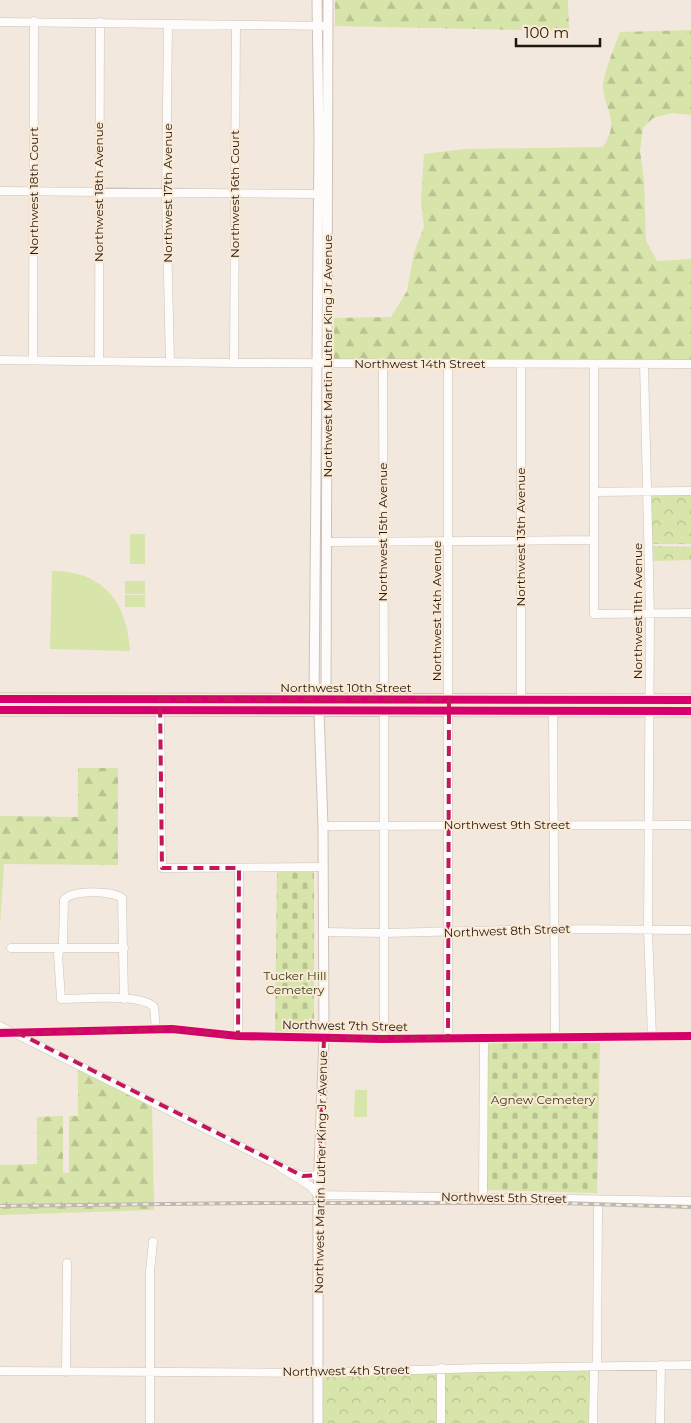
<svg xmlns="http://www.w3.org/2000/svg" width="691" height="1423" viewBox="0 0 691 1423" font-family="Montserrat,sans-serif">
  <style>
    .grass { fill: #d7e4aa }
    .forest { fill: url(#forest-firs) }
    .cemetery { fill: url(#cemetery-stones) }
    .park { fill: url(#park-crowns) }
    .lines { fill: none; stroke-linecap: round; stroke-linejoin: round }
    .minor-casing { stroke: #cbc3ba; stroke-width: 9 }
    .major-casing { stroke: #cbc3ba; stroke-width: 11 }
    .highway-casing { stroke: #cbc3ba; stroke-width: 13 }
    .minor { stroke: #fdfcfa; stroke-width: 8 }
    .major { stroke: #fdfcfa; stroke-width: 9 }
    .highway { stroke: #fdfcfa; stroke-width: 11 }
    .rail-casing { stroke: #bcb8b6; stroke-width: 4 }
    .rail { stroke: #fbe9d4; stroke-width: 2; stroke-dasharray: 5.5; stroke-linecap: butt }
    .cycleway-casing { stroke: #fbe9d4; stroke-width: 11 }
    .cycleway { stroke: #d6006c; stroke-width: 8 }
    .marked { fill: none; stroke: #c2185b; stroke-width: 4; stroke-dasharray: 10 6; stroke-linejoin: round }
    .labels { text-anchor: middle; stroke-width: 4; stroke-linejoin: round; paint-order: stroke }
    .street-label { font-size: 12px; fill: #1f1811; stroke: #fbe9d4 }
    .park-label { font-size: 12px; fill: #344119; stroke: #fbe9d4 }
  </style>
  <defs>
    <pattern id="forest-firs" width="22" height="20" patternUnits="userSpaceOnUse" patternTransform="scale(1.25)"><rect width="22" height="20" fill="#d7e4aa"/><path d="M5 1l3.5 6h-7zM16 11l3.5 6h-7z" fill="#b8c391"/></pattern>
    <pattern id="cemetery-stones" width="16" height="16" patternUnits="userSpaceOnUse" patternTransform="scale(1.25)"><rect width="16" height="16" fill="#d7e4aa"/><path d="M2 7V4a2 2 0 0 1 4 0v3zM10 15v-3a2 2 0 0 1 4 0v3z" fill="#b8c391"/></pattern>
    <pattern id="park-crowns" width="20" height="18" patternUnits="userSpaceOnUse" patternTransform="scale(1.25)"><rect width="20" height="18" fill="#d7e4aa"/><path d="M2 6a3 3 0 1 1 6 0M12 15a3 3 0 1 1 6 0" fill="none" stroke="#b8c391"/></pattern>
  </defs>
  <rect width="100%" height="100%" fill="#f2e8dd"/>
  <path class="grass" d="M130,534h15v30h-15z
    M52,571c51,0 75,30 78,80l-80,-2z
    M125,581h20v13h-20z
    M125,595h20v12h-20z
    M355,1090h12v27h-13z"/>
  <path class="forest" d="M335,0h233l1,31 -234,-5z
    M691,30v85l-19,-2 -19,5 -10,10 -3,23 4,29 2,61 11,20 34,-2v102h-357v-43l57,-1 16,-26 7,-38 10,-26 -3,-27 3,-46 41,-5 138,-2c17,-27 3,-33 0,-59 -1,-11 13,-45 17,-56z
    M78,768h40v97l-114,-1 -4,60v-108l78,1z
    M78,1069l74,37 2,104 -154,5v-50l37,-1v-47l26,-1v57h6v-57h9z"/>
  <path class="cemetery" d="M277,872h37v161l-39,1z
    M491,1043h109l-3,150 -110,-3v-143z"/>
  <path class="park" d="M691,491v53h-42l-1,-52z
    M652,546l39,1v13l-39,1z
    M592,1369l-2,54h-146v-51z
    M438,1372v51h-114v-47z"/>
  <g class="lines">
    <g class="minor-casing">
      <path id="minor" d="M0,22l328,4
        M168,24l-2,169 4,169
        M0,191l318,3
        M0,360l234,3 457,1
        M33,360l1,-339
        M99,361l1,-339
        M234,363l2,-338
        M383,364l1,336
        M448,364v674
        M594,364v250l97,-1
        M644,364l6,250 -2,316 4,107
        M594,492l97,-1
        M328,542l266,-2
        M521,703v-339
        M160,706l2,162 161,-1
        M553,707l2,331
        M323,826l368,-1
        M323,932l61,1 169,-4 138,1
        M11,948h113
        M124,999l-2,-101c-10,-7 -49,-9 -58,2l-1,45 -5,9 3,45c20,0 79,-6 93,8l2,23
        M0,1026l284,142
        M0,1033l172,-4 66,7 144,3 309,-3
        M238,1036l1,-168
        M384,1039v-328
        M280,1167l30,19 8,9 373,6
        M295,1173l8,3 16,-1
        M483,1197l1,-159
        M441,1368v55
        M0,1371l318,2 164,-5 209,-3
        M66,1372l1,-109
        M150,1423v-152l3,-29
        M593,1423l1,-52 3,-5 1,-158
        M660,1423l1,-58"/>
    </g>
    <g class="major-casing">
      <path id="major" d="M317,0l2,139 -5,560 5,12 4,115 1,212 -6,157v228
        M323,704l3,-5 2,-699"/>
    </g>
    <g class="highway-casing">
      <path id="highway" d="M0,699l691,1
        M0,710l691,1"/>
    </g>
    <use href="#minor" class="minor"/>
    <use href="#major" class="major"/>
    <use href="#highway" class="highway"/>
    <g class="rail-casing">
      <path id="rail" d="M0,1206l252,-3h307l132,4"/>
    </g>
    <use href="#rail" class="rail"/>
    <g class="cycleway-casing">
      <path id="cycleway" d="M0,699l691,1
        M0,710l691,1
        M0,1033l172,-4 66,7 144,3 309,-3"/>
    </g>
    <use href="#cycleway" class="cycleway"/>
  </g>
  <path class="marked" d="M160,699h289l-1,339h-124l-5,137 -16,1 -285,-143 154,-4 66,7 1,-168h-77z"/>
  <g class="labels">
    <g class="street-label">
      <text transform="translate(34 191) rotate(-90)" y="4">Northwest 18th Court</text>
      <text transform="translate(99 192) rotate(-90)" y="4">Northwest 18th Avenue</text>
      <text transform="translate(168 193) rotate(-90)" y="4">Northwest 17th Avenue</text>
      <text transform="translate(235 194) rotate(-90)" y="4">Northwest 16th Court</text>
      <text transform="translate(328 356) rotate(-90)" y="4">Northwest Martin Luther King Jr Avenue</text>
      <text x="420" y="368">Northwest 14th Street</text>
      <text transform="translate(383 532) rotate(-90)" y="4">Northwest 15th Avenue</text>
      <text transform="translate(521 537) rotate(-90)" y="4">Northwest 13th Avenue</text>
      <text transform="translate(437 611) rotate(-90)" y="4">Northwest 14th Avenue</text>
      <text transform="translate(638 611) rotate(-90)" y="4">Northwest 11th Avenue</text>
      <text x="346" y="692">Northwest 10th Street</text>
      <text x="507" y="829">Northwest 9th Street</text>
      <text transform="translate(507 931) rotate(-2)" y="4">Northwest 8th Street</text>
      <text transform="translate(345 1026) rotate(1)" y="4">Northwest 7th Street</text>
      <text transform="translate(321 1172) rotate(-89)" y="4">Northwest Martin Luther King Jr Avenue</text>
      <text transform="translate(504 1198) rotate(1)" y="4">Northwest 5th Street</text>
      <text transform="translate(346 1371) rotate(-1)" y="4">Northwest 4th Street</text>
    </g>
    <g class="park-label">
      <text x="295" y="980">Tucker Hill<tspan x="295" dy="14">Cemetery</tspan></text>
      <text x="543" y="1104">Agnew Cemetery</text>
    </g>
  </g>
  <path d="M516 38v8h84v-8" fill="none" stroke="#1f1811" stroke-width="2.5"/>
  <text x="524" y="38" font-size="15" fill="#1f1811" stroke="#fbe9d4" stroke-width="4" paint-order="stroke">100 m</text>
</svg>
